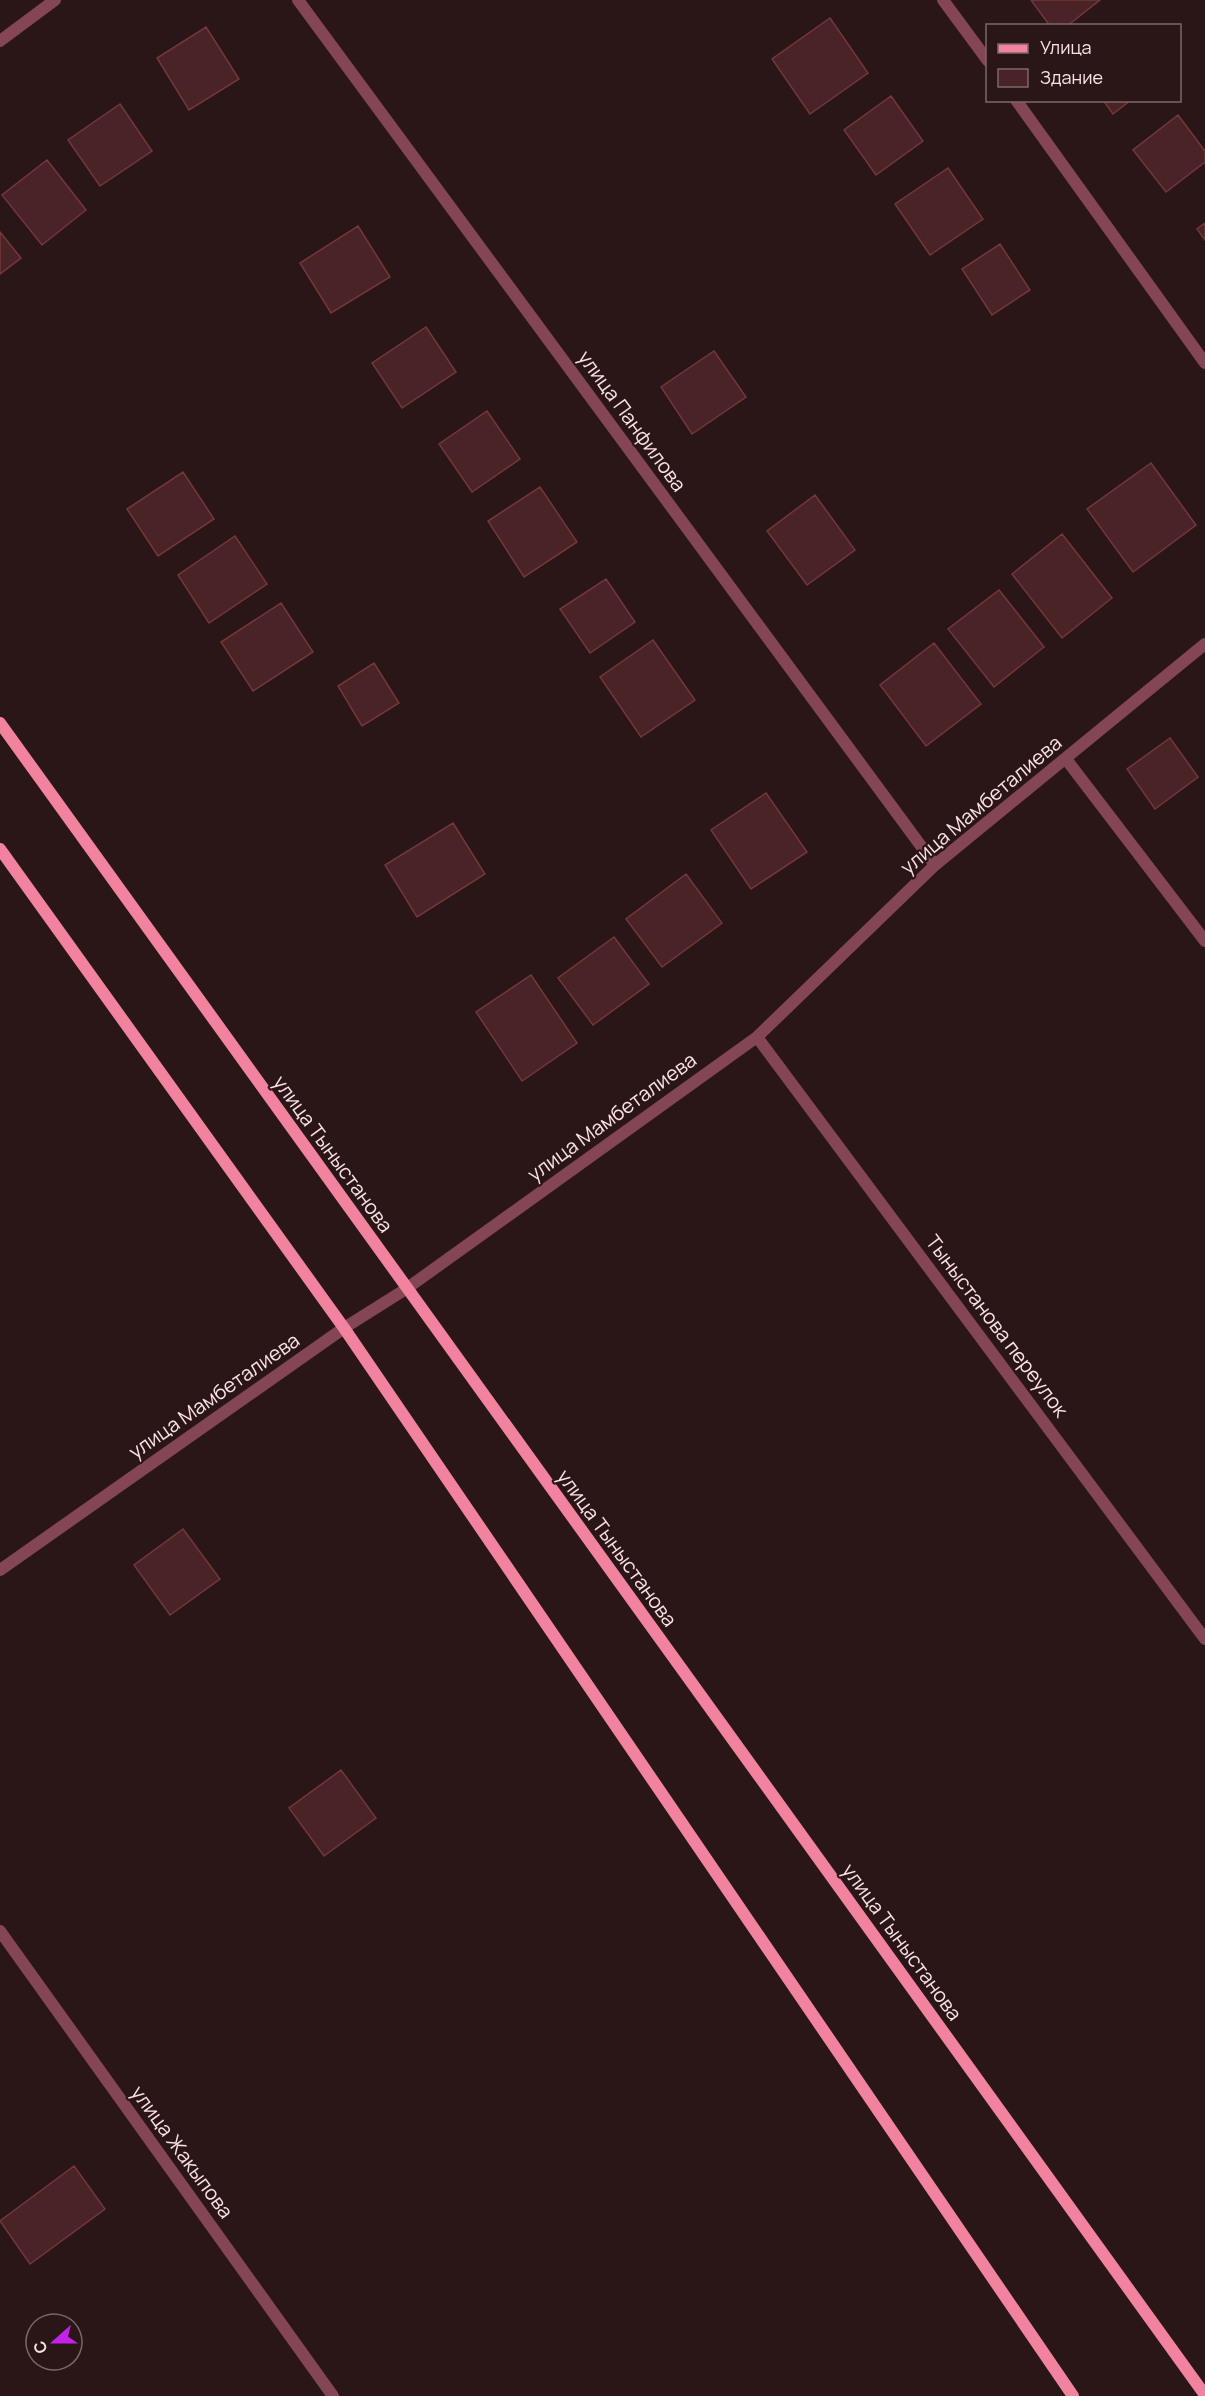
<svg xmlns="http://www.w3.org/2000/svg" width="1205" height="2396" viewBox="0 0 1205 2396" font-family="Manrope,sans-serif">
  <style>
    .building { fill: #492326; stroke: #73373c; stroke-width: 1.5 }
    .lines { fill: none; stroke-linecap: round; stroke-linejoin: round }
    .street { stroke: #844554; stroke-width: 12 }
    .secondary { stroke: #f1839f; stroke-width: 12 }
    .labels { text-anchor: middle; stroke-width: 4.5; stroke-linejoin: round; paint-order: stroke }
    .street-label { font-size: 20px; fill: #fce1e6; stroke: #2a1517 }
  </style>
  <rect width="100%" height="100%" fill="#2a1517"/>
  <path class="building" d="M1031,0h69l-33,26h-17z
    M830,18l38,55 -58,41 -38,-55z
    M206,27l33,52 -50,31 -32,-52z
    M891,96l32,45 -47,34 -32,-45z
    M1103,100h28l-18,14z
    M120,104l32,47 -52,35 -32,-46z
    M1178,115l27,36v11l-39,30 -33,-42z
    M47,160l39,50 -44,35 -40,-50z
    M948,168l35,51 -53,36 -35,-51z
    M1205,223v17l-8,-11z
    M358,226l32,51 -59,36 -31,-50z
    M0,232l21,26 -21,16z
    M1000,244l30,46 -38,25 -30,-46z
    M426,327l30,45 -54,36 -30,-45z
    M714,351l32,46 -54,37 -31,-47z
    M487,411l33,48 -48,33 -33,-48z
    M1151,463l45,62 -63,47 -46,-63z
    M183,472l31,47 -56,37 -31,-47z
    M540,487l37,55 -53,35 -36,-56z
    M815,495l40,55 -48,35 -40,-54z
    M1062,534l50,64 -50,40 -50,-64z
    M235,536l32,48 -58,39 -31,-48z
    M606,579l29,43 -45,31 -30,-44z
    M999,590l45,57 -50,40 -46,-58z
    M281,603l32,49 -60,39 -32,-49z
    M653,640l42,60 -54,37 -41,-60z
    M934,643l47,61 -55,42 -46,-61z
    M374,663l25,40 -37,23 -24,-40z
    M1170,738l28,39 -43,32 -28,-40z
    M766,793l41,59 -56,37 -40,-59z
    M453,823l32,51 -68,43 -32,-52z
    M686,874l36,49 -60,44 -36,-48z
    M614,937l35,47 -56,41 -35,-47z
    M531,975l46,68 -55,38 -46,-69z
    M183,1529l37,50 -50,36 -36,-50z
    M341,1770l35,48 -52,38 -35,-48z
    M74,2166l31,43 -75,55 -30,-43z"/>
  <g class="lines">
    <path class="street" d="M298,0l637,865
      M943,0l45,61
      M0,41l55,-41
      M1016,100l189,263
      M1066,759l139,182
      M757,1037l448,602
      M0,1570l344,-242 62,-39 351,-252 178,-172 270,-221
      M0,1931l333,465"/>
    <path class="secondary" d="M0,723l1205,1672
      M0,849l344,479 729,1068"/>
  </g>
  <g class="labels">
    <g class="street-label">
      <text transform="translate(632 421) rotate(54)" y="7">улица Панфилова</text>
      <text transform="translate(981 805) rotate(-40)" y="7">улица Мамбеталиева</text>
      <text transform="translate(612 1117) rotate(-36)" y="7">улица Мамбеталиева</text>
      <text transform="translate(333 1154) rotate(54)" y="7">улица Тыныстанова</text>
      <text transform="translate(997 1326) rotate(53)" y="7">Тыныстанова переулок</text>
      <text transform="translate(214 1396) rotate(-35)" y="7">улица Мамбеталиева</text>
      <text transform="translate(617 1548) rotate(54)" y="7">улица Тыныстанова</text>
      <text transform="translate(902 1942) rotate(54)" y="7">улица Тыныстанова</text>
      <text transform="translate(182 2152) rotate(54)" y="7">улица Жакыпова</text>
    </g>
  </g>
  <rect x="986" y="24" width="195" height="78" fill="#2a1517" stroke="#7e676a" stroke-width="1.5"/>
  <rect x="998" y="44" width="30" height="9" fill="#f1839f" stroke="#7e676a" stroke-width="1.5"/>
  <text x="1040" y="54" font-size="18" fill="#fce1e6">Улица</text>
  <rect x="998" y="69" width="30" height="18" fill="#492326" stroke="#7e676a" stroke-width="1.5"/>
  <text x="1040" y="84" font-size="18" fill="#fce1e6">Здание</text>
  <g transform="translate(54 2342) rotate(249)"><circle r="28" fill="#2a1517" stroke="#7e676a" stroke-width="1.5"/>
  <path d="M0-4.5L10 22L0 15L-10 22Z" fill="#c323e6"/>
  <text y="-9" font-size="16" font-weight="bold" text-anchor="middle" fill="#fce1e6">С</text>
  </g>
</svg>
